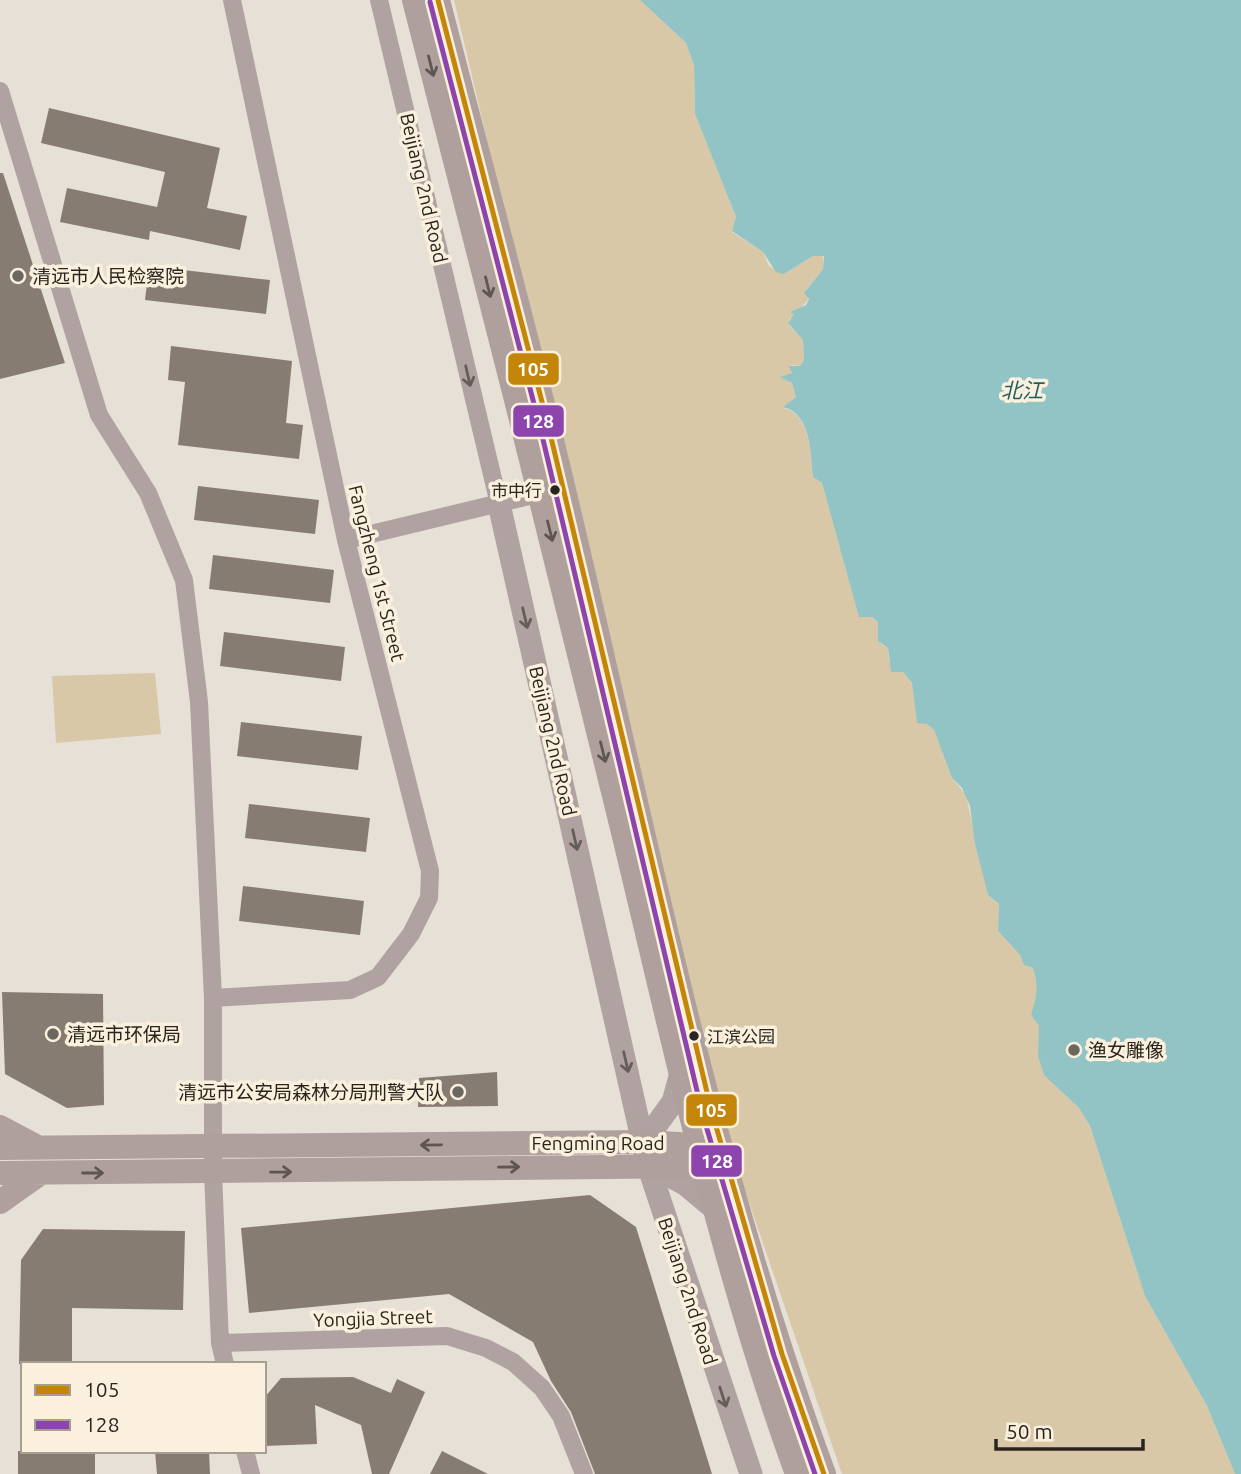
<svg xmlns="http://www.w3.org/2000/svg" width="1241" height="1474" viewBox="0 0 1241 1474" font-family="Ubuntu,'Noto Sans SC',sans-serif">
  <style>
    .green { fill: #d9c8a8 }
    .water { fill: #92c4c5 }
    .building { fill: #877c71 }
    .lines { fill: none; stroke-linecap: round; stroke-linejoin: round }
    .minor { stroke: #b0a2a0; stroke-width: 18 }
    .tertiary { stroke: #b0a2a0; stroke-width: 23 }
    .secondary { stroke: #afa09e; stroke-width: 24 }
    .bus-1-casing { stroke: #faf0dd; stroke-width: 10 }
    .bus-2-casing { stroke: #faf0dd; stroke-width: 10 }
    .bus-1 { stroke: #c48608; stroke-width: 5 }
    .bus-2 { stroke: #8e44ad; stroke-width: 5 }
    .oneway { stroke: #5f5651 }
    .oneway2 { stroke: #665d58 }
    .poi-dot { fill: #6b665e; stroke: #faf0dd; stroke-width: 2.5 }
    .bus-dot { fill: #29251e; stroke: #faf0dd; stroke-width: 2.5 }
    .labels { text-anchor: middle; stroke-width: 7; stroke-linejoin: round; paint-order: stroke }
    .bus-label { font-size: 17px; fill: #29251e; stroke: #faf0dd; text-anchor: end }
    .street-label { font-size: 19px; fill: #29251e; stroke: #faf0dd }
    .poi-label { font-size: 19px; fill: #29251e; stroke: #faf0dd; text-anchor: start }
    .water-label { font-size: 21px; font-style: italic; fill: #1e5d61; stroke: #faf0dd }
    .line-badge { stroke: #faf0dd; stroke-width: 2.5 }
    .badge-label { font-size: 19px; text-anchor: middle; font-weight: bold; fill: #fff }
  </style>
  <rect width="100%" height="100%" fill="#e6e0d6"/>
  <path class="green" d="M454,0h186l46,43 8,22 1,49 41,103 -4,15 31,20 6,14 15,8 29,-18h10v13l-17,21 2,10 -19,20 1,6 13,14 1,20 -4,6 -9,-1 1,8 -11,4 11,6 4,14 -12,11c28,8 26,46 29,69l9,6 37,133 13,1 6,5 3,22 7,4 1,13 6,11h8l9,11 5,39 10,2 7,6 18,48 14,17 22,100 11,9 -1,27 22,24 4,10 9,3c6,18 3,30 -2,47l8,11 5,48 35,34 11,18 55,170 62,110 28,68h-393l-129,-377z
    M155,673l6,61 -105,9 -4,-67z"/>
  <path class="water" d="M640,0h601v1474h-6l-28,-68 -62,-110 -55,-170 -11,-18 -35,-33 -6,-19 1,-30 -8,-11c5,-17 8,-29 2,-47l-9,-3 -4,-10 -22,-24 1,-27 -11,-9 -13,-51 -5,-38 -8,-18 -10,-10 -18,-48 -7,-6 -10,-1 -5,-40 -9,-11h-12l-3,-24 -10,-7v-19l-6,-5h-13l-37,-134 -9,-6c-3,-23 -1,-63 -30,-70l13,-10 -4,-14 -12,-6 12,-4 -3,-7h11l4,-6 -1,-20 -15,-17 6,-9 -4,-2 16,-7 3,-6 -5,-6 19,-24 1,-13h-11l-29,18 -8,-2 -13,-20 -31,-21 4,-14 -41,-103 -1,-49 -8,-22z"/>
  <path class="building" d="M49,108l171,40 -13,60 40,8 -7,34 -90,-19 -1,9 -89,-18 7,-34 90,19 8,-35 -124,-29z
    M0,173h3l62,190 -65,16z
    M149,266l121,14 -4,34 -121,-14z
    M171,346l121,15 -6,62 17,2 -4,34 -121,-14 7,-63 -17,-2z
    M198,486l121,14 -4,34 -121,-14z
    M213,555l121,15 -4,33 -121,-14z
    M224,632l121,15 -4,34 -121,-15z
    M241,722l121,14 -4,34 -121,-14z
    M249,804l121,14 -4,34 -121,-14z
    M243,886l121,15 -4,34 -121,-14z
    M2,992l101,2 1,111 -37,3 -62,-34z
    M497,1072l1,34 -80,1 1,-29z
    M590,1195l46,32 76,247h-117l-24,-62 -20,-31 -18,-39 -84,-48 -200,19 -8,-85z
    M43,1229l142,2 -2,79 -111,-2v56h-53l2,-104z
    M353,1377l38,16 6,-14 28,13 -36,82h-17l-11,-49 -46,-20 2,39 -53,2v-48l17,-20z
    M18,1451h77v23h-77z
    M155,1451h54l1,23h-53z
    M442,1451l46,23h-58z"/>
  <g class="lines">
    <path class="minor" d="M379,0l120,504
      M0,91l99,324 49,78 36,87 15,122 14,296v175l7,170 5,21
      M346,540l204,-49
      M213,998l137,-8 28,-13 33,-43 18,-36 1,-27 -84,-331 -114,-540
      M220,1343l227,-7 39,12 27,14 29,26 19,28 23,58
      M245,1451l6,23"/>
    <path class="tertiary" d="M499,504l149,661 103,309
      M644,1142l29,-40 8,-29
      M651,1166l34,18 31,26"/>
    <path class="secondary" d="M414,0c71,274 140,549 207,824 53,218 99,439 176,650
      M438,0c42,163 87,326 126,490 79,330 142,665 260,984
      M0,1127l34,18
      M0,1148l644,-6 68,4
      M0,1173l703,-7 11,-13
      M0,1202l41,-29"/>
    <g class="bus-1-casing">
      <path id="bus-1" d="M438,0l111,429 162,680 71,245 42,120"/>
    </g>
    <g class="bus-2-casing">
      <path id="bus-2" d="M430,2l111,429 161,681 72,244 41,118"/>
    </g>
    <use href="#bus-1" class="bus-1"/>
    <use href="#bus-2" class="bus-2"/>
  </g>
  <defs><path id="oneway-shaft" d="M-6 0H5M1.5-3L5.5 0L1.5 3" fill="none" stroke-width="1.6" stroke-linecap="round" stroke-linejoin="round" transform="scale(1.75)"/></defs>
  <g class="oneway">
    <use href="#oneway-shaft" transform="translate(431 66) rotate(76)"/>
    <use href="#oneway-shaft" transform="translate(488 287) rotate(76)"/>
    <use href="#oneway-shaft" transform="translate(550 531) rotate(76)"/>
    <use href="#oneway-shaft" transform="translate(603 752) rotate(76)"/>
    <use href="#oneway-shaft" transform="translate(431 1145) rotate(179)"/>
    <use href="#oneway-shaft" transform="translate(509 1167) rotate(-1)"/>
    <use href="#oneway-shaft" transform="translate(281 1172) rotate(-1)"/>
    <use href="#oneway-shaft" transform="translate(93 1173)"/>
  </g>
  <g class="oneway2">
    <use href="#oneway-shaft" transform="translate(468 376) rotate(77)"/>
    <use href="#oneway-shaft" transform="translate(525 618) rotate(77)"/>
    <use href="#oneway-shaft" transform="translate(575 840) rotate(77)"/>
    <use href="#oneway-shaft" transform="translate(626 1062) rotate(77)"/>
    <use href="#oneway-shaft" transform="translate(723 1397) rotate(72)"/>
  </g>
  <g class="poi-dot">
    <circle cx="18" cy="276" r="7"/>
    <circle cx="53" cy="1034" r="7"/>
    <circle cx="1074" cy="1050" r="7"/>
    <circle cx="458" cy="1092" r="7"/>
  </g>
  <g class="bus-dot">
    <circle cx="555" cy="490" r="6"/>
    <circle cx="694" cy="1036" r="6"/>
  </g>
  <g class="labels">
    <g class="bus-label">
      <text x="542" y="497">市中行</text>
      <text x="707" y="1043" text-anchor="start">江滨公园</text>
    </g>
    <g class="street-label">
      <text transform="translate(424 188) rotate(77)" y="7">Beijiang 2nd Road</text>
      <text transform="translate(377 573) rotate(76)" y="7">Fangzheng 1st Street</text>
      <text transform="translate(553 741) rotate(77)" y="7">Beijiang 2nd Road</text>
      <text x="598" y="1150">Fengming Road</text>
      <text transform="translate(688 1291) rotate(72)" y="7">Beijiang 2nd Road</text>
      <text transform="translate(373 1318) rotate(-2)" y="7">Yongjia Street</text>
    </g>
    <g class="poi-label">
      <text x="32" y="283">清远市人民检察院</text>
      <text x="67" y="1041">清远市环保局</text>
      <text x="1088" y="1057">渔女雕像</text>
      <text x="444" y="1099" text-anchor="end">清远市公安局森林分局刑警大队</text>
    </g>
    <g class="water-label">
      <text x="1022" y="398">北江</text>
    </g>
  </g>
  <g class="line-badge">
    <rect x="507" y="352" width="53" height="34" rx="7" fill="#c48608"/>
    <rect x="512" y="404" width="53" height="34" rx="7" fill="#8e44ad"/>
    <rect x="685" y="1093" width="53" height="34" rx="7" fill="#c48608"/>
    <rect x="690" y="1144" width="53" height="34" rx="7" fill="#8e44ad"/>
  </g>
  <g class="badge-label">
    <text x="533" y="376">105</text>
    <text x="538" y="428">128</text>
    <text x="711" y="1117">105</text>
    <text x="717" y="1168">128</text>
  </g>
  <rect x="21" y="1362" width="245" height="91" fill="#faf0dd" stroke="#a69f91" stroke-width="2"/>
  <rect x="35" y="1385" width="35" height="10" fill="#c48608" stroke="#a69f91" stroke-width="2"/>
  <text x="84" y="1397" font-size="21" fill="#29251e">105</text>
  <rect x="35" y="1420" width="35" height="10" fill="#8e44ad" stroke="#a69f91" stroke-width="2"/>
  <text x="84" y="1432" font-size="21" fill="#29251e">128</text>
  <path d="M996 1439v10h147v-10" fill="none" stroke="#29251e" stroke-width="3.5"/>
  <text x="1006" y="1439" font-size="21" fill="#29251e" stroke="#faf0dd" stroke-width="5" paint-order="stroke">50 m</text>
</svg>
